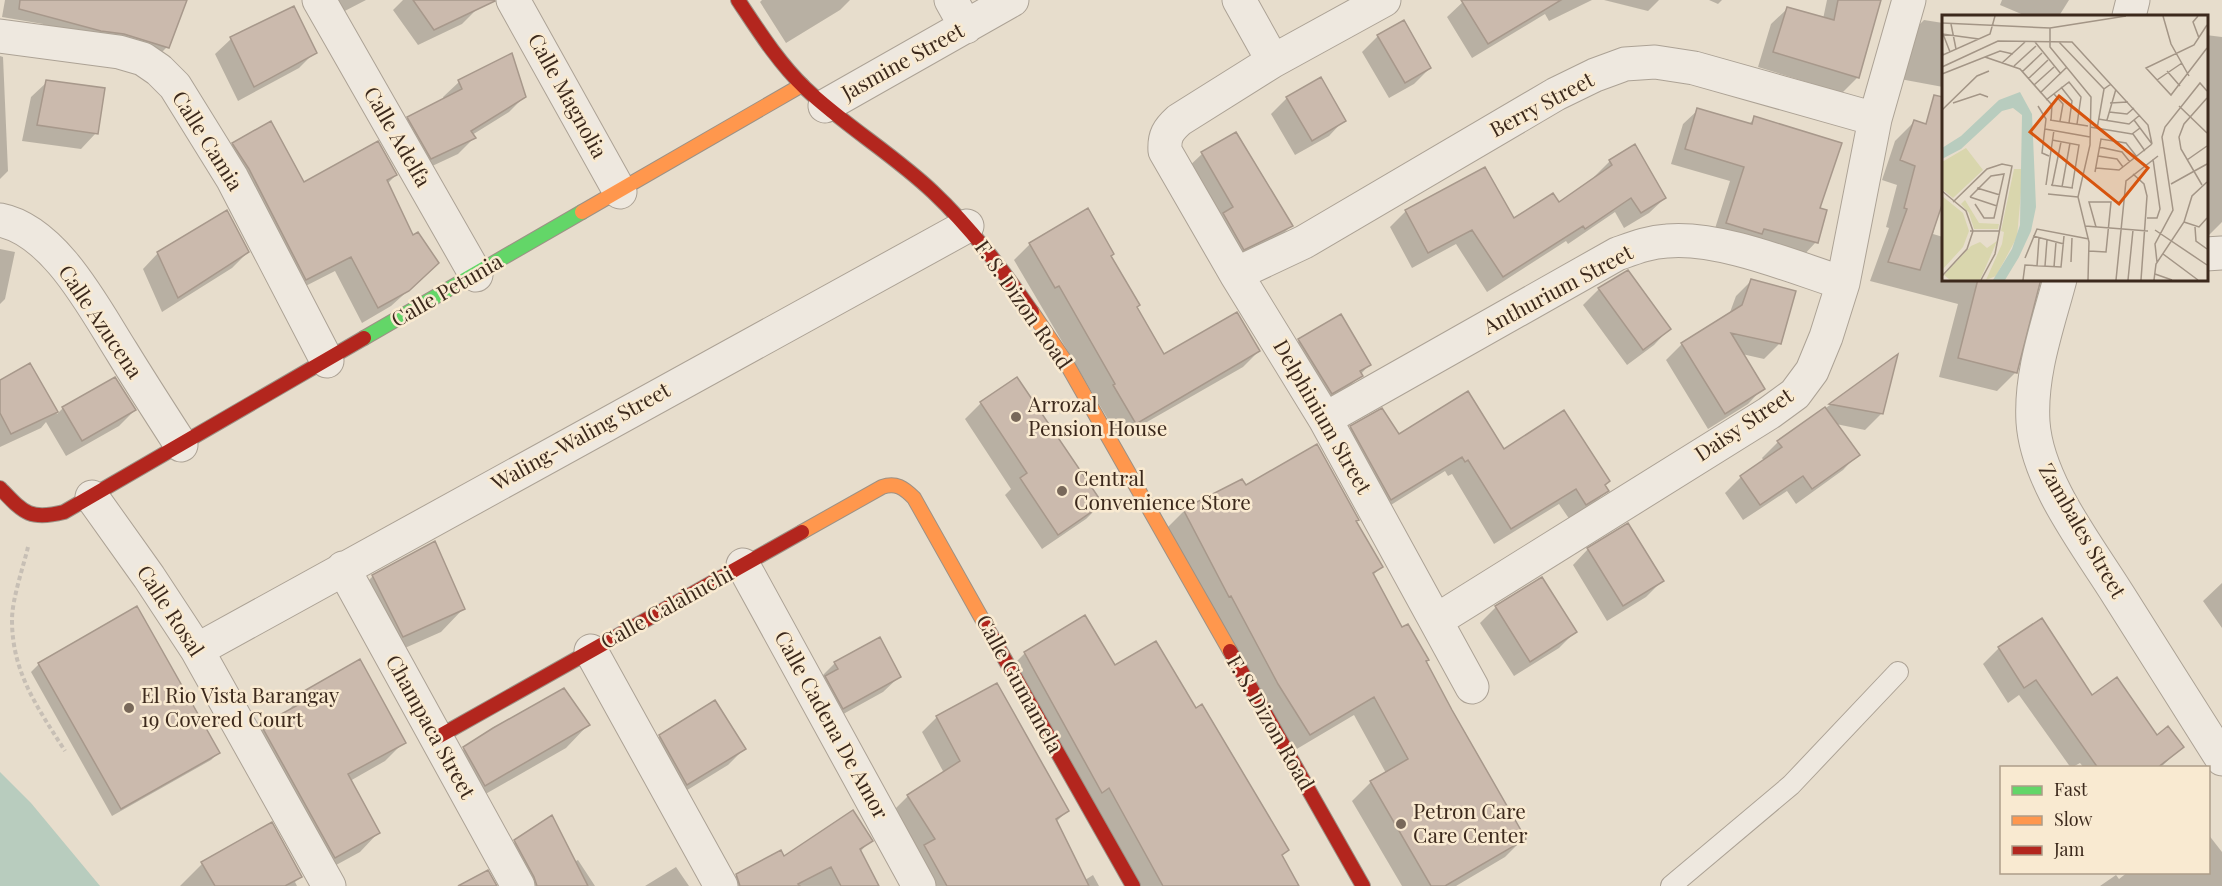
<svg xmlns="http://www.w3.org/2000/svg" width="2222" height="886" viewBox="0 0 2222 886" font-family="'Playfair Display',serif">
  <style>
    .water { fill: #b8ccbe }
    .shadow { fill: #0003 }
    .building { fill: #cbbaad; stroke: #a7988b; stroke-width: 1.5 }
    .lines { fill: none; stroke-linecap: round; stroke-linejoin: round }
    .lane-casing { stroke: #aca295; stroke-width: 22 }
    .street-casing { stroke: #aca295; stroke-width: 35 }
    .fast-casing { stroke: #9c9185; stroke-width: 16 }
    .slow-casing { stroke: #9c9185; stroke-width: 16 }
    .jam-casing { stroke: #9c9185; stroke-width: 16 }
    .path { stroke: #c7bfb5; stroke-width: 4; stroke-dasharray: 4.5 3; stroke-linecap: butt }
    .lane { stroke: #eee8df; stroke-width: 20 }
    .street { stroke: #eee8df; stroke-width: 33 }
    .fast { stroke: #63d668; stroke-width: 14 }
    .slow { stroke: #ff974d; stroke-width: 14 }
    .jam { stroke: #b3261e; stroke-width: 14 }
    .poi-dot { fill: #78685a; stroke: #f9ead1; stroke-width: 2 }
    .labels { text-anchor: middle; stroke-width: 5; stroke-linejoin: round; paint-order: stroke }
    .street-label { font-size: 21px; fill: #3c291c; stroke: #f9ead1 }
    .poi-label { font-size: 21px; fill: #3c291c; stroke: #f9ead1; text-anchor: start }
    .inset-road { fill: none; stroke: #a39586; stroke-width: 1.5 }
    .view { fill: #d7540e; fill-opacity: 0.15; stroke: #d7540e; stroke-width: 3 }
    .inset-edge { fill: none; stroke: #3c291c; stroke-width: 3 }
  </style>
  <rect width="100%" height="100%" fill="#e7ddcc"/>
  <path class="water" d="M0,772l31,31 69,83h-100z"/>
  <path class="shadow" d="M5,0h180l-18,47 -20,20 -108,-28 4,-15 -41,-7z
    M330,0h36l-29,15z
    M403,0h71l4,8 -16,16 -44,21 -25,-35z
    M762,0h88l-10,10 -54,33 -26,-41z
    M1465,0h127l-43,21 -4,-7 -73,44 -25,-41z
    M1604,0h55l-11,11z
    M1709,0h13l-4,4z
    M1827,0h52l-21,77 -16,16 -84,-26 13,-43 16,-15 36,10z
    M2002,0h67l-10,16h-33l-26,-11z
    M1924,20l19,3v64l-43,-8 8,-43z
    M2206,35l16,2v185l-15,15z
    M1378,36l52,32 -16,16 -25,14 -27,-46z
    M231,39l84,13 -16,16 -61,33 -23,-47z
    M0,56l3,1 5,114 -8,8z
    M511,56l14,40 -16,16 -37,23 2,3 -16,16 -43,20 -23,-40 16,-16 36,-18 -1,-3 16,-15z
    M47,82l49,51 -15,16 -59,-8 9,-44z
    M1287,98l57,22 -15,16 -34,19 -24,-41z
    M1698,110l50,15 7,-7 64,91 -3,33 -14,15 -90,-19 18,-57 -59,-17 12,-40z
    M1914,122l29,9v65l-10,38 10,3v42h96l-23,93 -19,19 -58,-14 19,-73 -88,-23 19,-53 -3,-1 11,-42 -15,-5 13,-39z
    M233,144l70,40 93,-9 -9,9 34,95 -30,27 -29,17 -27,-52 -45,23 -72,-134z
    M1202,154l89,72 -16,16 -47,22 -42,-95z
    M1610,161l55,37 -16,15 -25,15 -9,-16 -47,32 -2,-3 -79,51 -31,-48 -44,24 -22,-41 16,-16 107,9 46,-16 37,-25 -2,-2z
    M1030,244l80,13 53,99 96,-5 -16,16 -124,71 -105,-178z
    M0,249l15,3 -10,47 -5,5z
    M248,252l-16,16 -70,44 -19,-43 15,-16z
    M1751,281l29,62 -16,16 -22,-5 21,34 -15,16 -40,25 -42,-69 16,-16 47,-29 7,-19z
    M1599,289l70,40 -15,16 -27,20 -44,-60z
    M1299,341l70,24 -24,27 -30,16 -32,-52z
    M1896,358l-15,56 -16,16 -29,-6 22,30 -15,16 -47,34 -9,-13 -44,29 -18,-27 16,-16 23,-16 -2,-3 16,-16z
    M30,365l27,49 6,-6 72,2 -16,16 -53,30 -20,-34 -5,6 -41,19v-65z
    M981,403l120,101 -15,15 -44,30 -37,-54 6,-6 -46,-70z
    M1351,427l47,9 105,15 101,35 3,5 -16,15 -21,14 -11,-16 -65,40 -42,-70 -4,2 -3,-5 -70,44 -39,-72z
    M1245,487l110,35 26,45 -9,9 29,53 24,33 99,176 -19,19 -49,29h-54l-50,-85 19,-19 15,-9 -32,-58 -64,38 -125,-223 19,-19z
    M1588,549l74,32 -16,16 -39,24 -34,-56z
    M373,576l90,33 -22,23 -61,27 -30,-60z
    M1541,579l34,53 -16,16 -45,28 -34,-53 16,-16z
    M2222,583v45l-19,-27z
    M137,608l81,145 -7,7 -99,56 -81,-144 8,-8z
    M1999,648l92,49 66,40 25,10 -22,21h-76l-4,-5 -9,5 -52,-73 -11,8 -25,-39z
    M1025,653l90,14 172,183 -6,6 16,30h-165l-128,-212z
    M835,663l64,14 -16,15 -56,31 -8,-44z
    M305,692l99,50 -19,19 -35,20 28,52 -18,19 -44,24 -73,-131 18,-19 26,-14z
    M937,717l130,94 -11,11 29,58 8,-5 6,11h-175l-14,-24 10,-10 -27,-41 15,-15 36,-23 -22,-41z
    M588,725l-22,23 -105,60 -20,-37 23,-22z
    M660,736l84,13 -16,16 -57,35 -27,-48z
    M2208,834l14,18v34h-122l16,-11 3,4 9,-7h80z
    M871,840l-11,12 18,34h-152l11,-11 46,-17z
    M515,842l59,20 4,-2 17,26h-80l-15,-29z
    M202,864l98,12 -5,6 2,4h-117z
    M676,867l13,19h-44z"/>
  <path class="building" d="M20,0h167l-18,48 -45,-14 -23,-3 -82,-22z
    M413,0h81l1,1 -61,29z
    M1461,0h100l-73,44z
    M1838,0h43l-22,78 -86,-26 14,-45 47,13z
    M294,6l23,47 -63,34 -24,-50z
    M1404,20l27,48 -26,15 -28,-48z
    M512,53l14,44 -55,34 5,7 -45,21 -24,-42 55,-28 -4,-9z
    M1321,77l25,44 -34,20 -26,-44z
    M46,80l59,8 -7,46 -61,-9z
    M1934,95l9,2v105l-23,68 -32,-8 19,-53 -3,-1 11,-42 -15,-6 14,-40 12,4z
    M1697,108l55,16 2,-8 88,27 -22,65 7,2 -9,33 -54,-14 -2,5 -36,-11 18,-56 -59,-18z
    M271,121l33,61 74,-41 19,34 -10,5 26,55 5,-3 21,31 -30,28 -31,17 -27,-51 -45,23 -57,-111 -17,-26z
    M1236,132l57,94 -49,24 -21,-37 10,-6 -32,-55z
    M1635,144l31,54 -25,15 -10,-15 -46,31 -2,-3 -80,51 -31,-47 -44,23 -23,-43 80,-43 29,51 39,-25 6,9 53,-37 -3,-5z
    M1088,208l26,46 -3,2 29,49 -3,2 27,47 73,-42 23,39 -124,73 -23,-39 2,-1 -56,-98 -4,2 -26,-45z
    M227,210l22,42 -71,46 -21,-46z
    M1628,270l43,59 -28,21 -45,-62z
    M1751,279l45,12 -15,53 -50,-11 34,56 -40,25 -44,-71 61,-38z
    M1978,279h63l-24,94 -59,-15z
    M1341,314l30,51 -11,6 3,5 -31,18 -34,-55z
    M1898,354l-15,60 -54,-10z
    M30,363l28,49 -47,22 -11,-21v-33z
    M115,377l21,33 -54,31 -20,-34z
    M1017,377l86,127 -45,31 -38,-57 7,-5 -47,-71z
    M1468,391l36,58 60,-39 46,71 -5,4 4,6 -23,14 -10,-16 -65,40 -43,-69 -3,2 -3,-5 -71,43 -41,-74 32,-18 17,26z
    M1825,407l35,48 -48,34 -9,-13 -43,29 -20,-29 42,-29 -5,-6z
    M1317,444l42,76 -3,1 27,46 -10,6 29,54 6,-3 21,36 -3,1 26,49 74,129 -81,47h-14l-61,-105 38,-22 -34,-62 -64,38 -32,-51 -47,-88 -2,1 -46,-88 59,-30 4,6z
    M1628,523l36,58 -41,25 -36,-58z
    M435,541l30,68 -62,28 -31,-62z
    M1542,577l35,55 -47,30 -35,-56z
    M137,606l83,147 -99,56 -83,-146z
    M1085,615l30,50 41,-24 40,67 6,-4 87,146 -7,5 17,31h-136l-54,-98 -7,5 -78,-141z
    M2042,618l50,77 25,-18 40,58 11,-9 16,21 -27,21h-59l-62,-88 -12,8 -26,-41z
    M880,637l21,40 -58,32 -18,-33 13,-7 -4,-7z
    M360,659l46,84 -58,31 32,59 -45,25 -74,-133 48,-26 -5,-8z
    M997,683l72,128 -13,8 33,67h-142l-23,-41 11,-6 -28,-44 53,-34 -24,-45z
    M564,688l26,37 -105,61 -22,-39 30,-19z
    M715,700l31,49 -59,36 -28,-50z
    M853,810l20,31 -13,8 19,37h-38l-10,-19 -33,17 2,2h-60l-4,-12 45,-24 3,6z
    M552,815l36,71h-51l-3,-9 -20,-37z
    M272,822l30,55 -17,9h-70l-14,-24z
    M488,870l9,16h-39z"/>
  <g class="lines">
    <g class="lane-casing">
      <path id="lane" d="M1671,886l120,-101 107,-113"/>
    </g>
    <g class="street-casing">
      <path id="street" d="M319,0l157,275
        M513,0l107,192
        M951,0l15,27
        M1239,0l34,61
        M1384,0l-111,61 -94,59c-11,10 -15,16 -14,31l71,123 89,145 147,268
        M2129,16l4,-16
        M0,36l119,16 24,7 16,11 16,16 57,92 95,183
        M825,106l187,-106
        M0,220c55,11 94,88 122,132 19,31 39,62 59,93
        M2206,254l16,-1
        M1236,274l68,-32 252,-148 39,-19 30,-11 30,-2 39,6 181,51
        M2060,279c-12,46 -30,94 -27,143 4,60 55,124 86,174 34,54 69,109 103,163
        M1325,419l292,-165c17,-6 32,-12 50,-13 52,-5 126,26 176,42
        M92,497l57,80 48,73 132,236
        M743,565l176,321
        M343,568l175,318
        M1437,620l332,-207 26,-19 17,-23 14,-34 17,-54 32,-164 34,-119
        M197,650l770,-424
        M591,651l130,235"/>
    </g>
    <g class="fast-casing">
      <path id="fast" d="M364,338l218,-126"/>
    </g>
    <g class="slow-casing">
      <path id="slow" d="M582,212l220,-127
        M1032,312l33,49 165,290
        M802,532l80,-45c14,-5 22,1 32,11l72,128"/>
    </g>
    <g class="jam-casing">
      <path id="jam" d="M738,0c20,30 40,62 67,88 40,38 88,66 128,104 38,36 69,77 99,120
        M0,488c23,24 29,33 64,24l300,-174
        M986,626l147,260
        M1230,651l133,235
        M436,738l366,-206"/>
    </g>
    <path class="path" d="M28,547c-5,21 -16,52 -16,73 0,53 26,88 53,131"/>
    <use href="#lane" class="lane"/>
    <use href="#street" class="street"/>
    <use href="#fast" class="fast"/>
    <use href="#slow" class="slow"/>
    <use href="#jam" class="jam"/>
  </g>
  <g class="poi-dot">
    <circle cx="1016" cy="417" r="6"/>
    <circle cx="1062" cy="491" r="6"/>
    <circle cx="129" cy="708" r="6"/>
    <circle cx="1401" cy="824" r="6"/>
  </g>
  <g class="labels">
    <g class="street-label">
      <text transform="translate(903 62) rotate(-29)" y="7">Jasmine Street</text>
      <text transform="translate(567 96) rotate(61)" y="7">Calle Magnolia</text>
      <text transform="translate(1542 105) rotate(-28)" y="7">Berry Street</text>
      <text transform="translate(397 137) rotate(60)" y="7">Calle Adelfa</text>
      <text transform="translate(207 141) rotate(58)" y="7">Calle Camia</text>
      <text transform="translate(1558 290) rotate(-28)" y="7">Anthurium Street</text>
      <text transform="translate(447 291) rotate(-30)" y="7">Calle Petunia</text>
      <text transform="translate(1023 305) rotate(55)" y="7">F. S. Dizon Road</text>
      <text transform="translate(100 322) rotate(56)" y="7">Calle Azucena</text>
      <text transform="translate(1322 417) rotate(60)" y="7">Delphinium Street</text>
      <text transform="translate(1744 425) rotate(-34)" y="7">Daisy Street</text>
      <text transform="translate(581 437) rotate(-29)" y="7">Waling-Waling Street</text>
      <text transform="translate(2082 531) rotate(60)" y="7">Zambales Street</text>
      <text transform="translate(667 608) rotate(-29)" y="7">Calle Calahuchi</text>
      <text transform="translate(170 611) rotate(57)" y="7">Calle Rosal</text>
      <text transform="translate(1019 684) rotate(61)" y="7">Calle Gumamela</text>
      <text transform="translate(1270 723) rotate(60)" y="7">F. S. Dizon Road</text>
      <text transform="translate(831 725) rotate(61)" y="7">Calle Cadena De Amor</text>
      <text transform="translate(430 727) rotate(61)" y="7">Champaca Street</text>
    </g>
    <g class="poi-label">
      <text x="1028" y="412">Arrozal<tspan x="1028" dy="24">Pension House</tspan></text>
      <text x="1074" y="486">Central<tspan x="1074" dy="24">Convenience Store</tspan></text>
      <text x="141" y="703">El Rio Vista Barangay<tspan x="141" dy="24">19 Covered Court</tspan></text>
      <text x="1413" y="819">Petron Care<tspan x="1413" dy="24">Care Center</tspan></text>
    </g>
  </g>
  <g transform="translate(1942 15)">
    <rect width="266" height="266" fill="#e7ddcc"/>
    <path d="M24,133l17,22 -30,28 -11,-9v-27zM72,154h9l-6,68 -21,39 -10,4 16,-36 2,-12 -3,-1zM0,181l21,17 6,18 -6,16 -21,23zM23,185l14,23 20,1 -1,5h-24l-5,-16 -8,-9zM55,226l-17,39h-30l-6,-5 27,-29 9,-4 7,6z" fill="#d9d6ad"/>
    <path d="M78,77l12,22 4,93 -5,24 -12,26 -14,23h-12l19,-31 8,-24 2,-110 -9,-7 -11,3 -41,38 -19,10v-11l19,-12 38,-36z" fill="#b8ccbe"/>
    <path class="inset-road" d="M221,1l8,28 18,32M256,1l-5,6 6,16M0,8l108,5 76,-12M9,9l5,25M265,10l-13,20 -48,23 25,27 36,-47M108,13v19l41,50 -1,48 -12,52 11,45 -1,38M0,19l37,5M1,19l7,18M93,27l26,32M117,27l45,47M0,36l1,4 47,-21 5,-18M43,42l35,12 32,36 -1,15M60,48l23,-21M72,51l22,-20M0,52l56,-26 74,1 76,83 4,19M225,56l13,15M80,57l20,-19M0,59l58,-23 13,3M86,64l20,-19M215,65l25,-17M92,70l20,-18M119,72l11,14 -3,22M98,78l27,-26M112,79l9,10 -3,17M104,85l23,-18 12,15 -4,27M11,88l27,-9 8,3M168,88l18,-1M96,91l8,13 -4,34 7,3M237,91l28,27M0,95l35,-34 12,-5M167,97l18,2 7,-6M156,104l31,5 11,-9M108,105l38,6M165,105l9,-31M192,105l18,24M148,112l42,7 8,-6M103,114l45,8M155,114l7,-40 7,-5M191,119l12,17M110,125l27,5 -7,43M157,132l23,5 8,10M156,141l19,3 6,8M245,145l20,-14M154,153l23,2 33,-26M153,157l6,-33 25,4 11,14M191,159l11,10 3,12 -6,84M229,169l36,-20M104,170l8,-55M109,170l22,3M260,170l-21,-36 -2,-12 5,-13 23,-26M110,171l9,-44M120,172l8,-44M35,173l23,7M0,176l24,20 7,20 -6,18 -25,27M106,179l30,3M28,182l21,-21 13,-2 -10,44h-10l-9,-14M28,182l27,9M11,187l34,-33 15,-5 10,2 -17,88 -14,26M205,203h10l3,-9 -7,-50M242,207l15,5 8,-9M143,211l63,5M253,212l1,14 11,8M213,215l52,35M28,216h29M91,221l31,8M147,236l17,1 5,-50h-22l7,25M221,239l35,26M83,243l12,-29 52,10M129,247l1,-24M215,247l-2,-18 18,-34 -11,-73 3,-10 35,-44 7,8M95,251l2,-28M103,251l2,-26M112,252l2,-25M213,259l17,6M81,265l2,-15 36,2 3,-31M174,265l10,-99 32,-25M186,265l5,-50M212,265l2,-16 28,-42 8,-26 15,-14"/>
    <path class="view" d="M117,81l89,72 -29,36 -89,-72z"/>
    <rect width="266" height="266" class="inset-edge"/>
  </g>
  <rect x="2000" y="766" width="210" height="108" fill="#f9ead1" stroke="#ad9d89" stroke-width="1.5"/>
  <rect x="2012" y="786" width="30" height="9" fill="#63d668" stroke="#ad9d89" stroke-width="1.5"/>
  <text x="2054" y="796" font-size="18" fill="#3c291c">Fast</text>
  <rect x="2012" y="816" width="30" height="9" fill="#ff974d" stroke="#ad9d89" stroke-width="1.5"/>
  <text x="2054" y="826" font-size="18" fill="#3c291c">Slow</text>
  <rect x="2012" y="846" width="30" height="9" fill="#b3261e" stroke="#ad9d89" stroke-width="1.5"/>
  <text x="2054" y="856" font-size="18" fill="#3c291c">Jam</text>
</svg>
